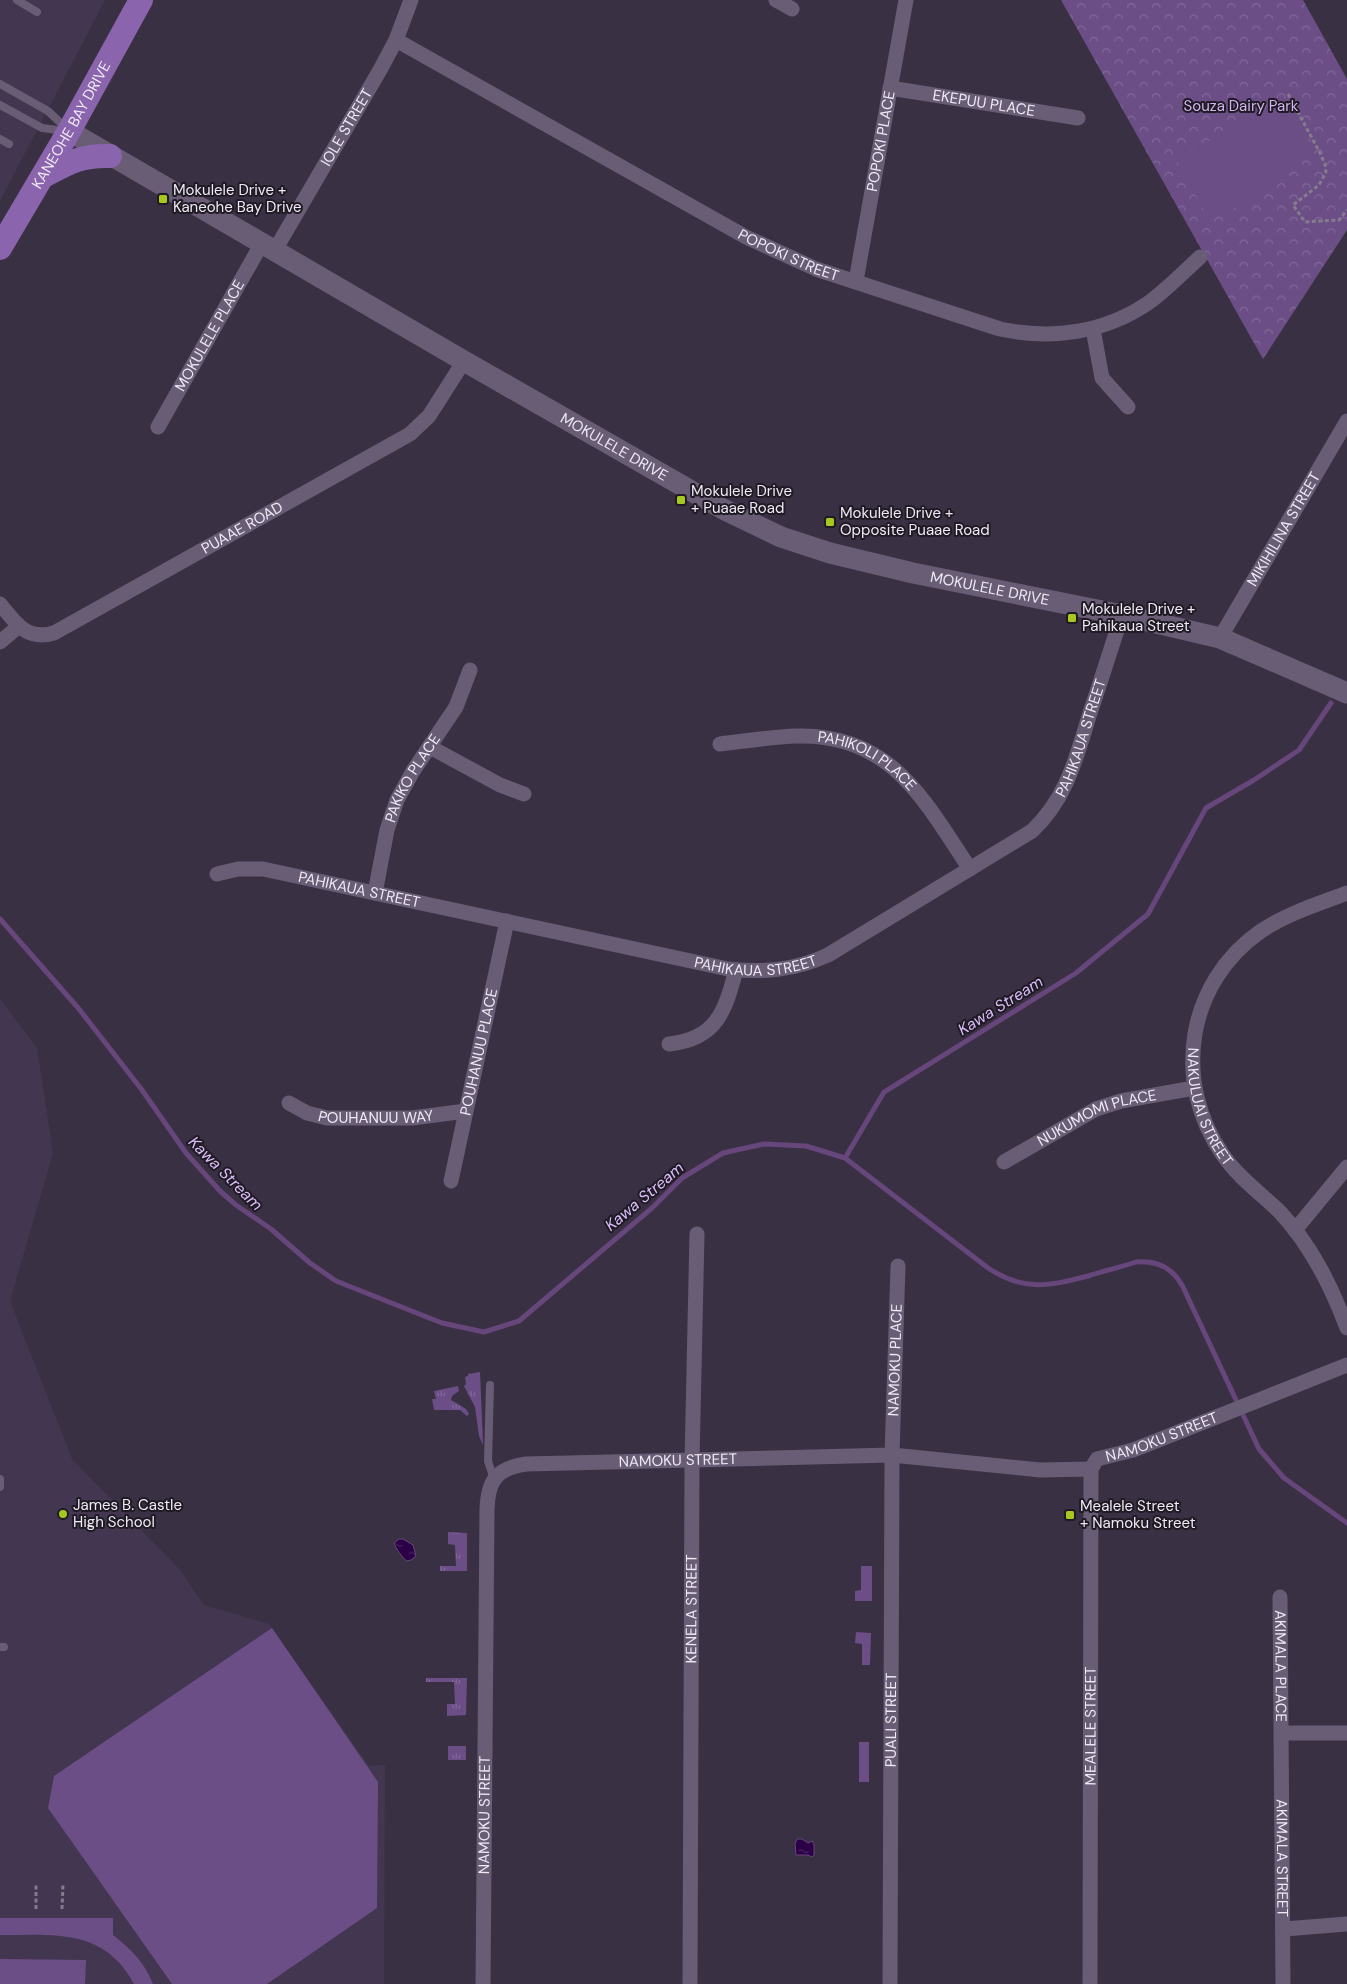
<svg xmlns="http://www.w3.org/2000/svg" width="1347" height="1984" viewBox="0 0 1347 1984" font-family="'DM Sans',sans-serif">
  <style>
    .built { fill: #433651 }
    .grass { fill: url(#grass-tufts) }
    .park { fill: url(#park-crowns) }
    .garden { fill: #6c4e87 }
    .water { fill: url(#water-ripples); stroke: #66467b }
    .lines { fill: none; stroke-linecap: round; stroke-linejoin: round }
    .stream { stroke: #66467b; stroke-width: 5 }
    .path { stroke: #847b8c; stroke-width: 3; stroke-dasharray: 4 2.5; stroke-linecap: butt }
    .lane { stroke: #685d74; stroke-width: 8 }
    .street { stroke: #685d74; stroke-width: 15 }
    .secondary { stroke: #685d74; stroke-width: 21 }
    .primary { stroke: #8a64ac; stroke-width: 24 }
    .poi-dot { fill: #a7c81f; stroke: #1f1a23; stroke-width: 2 }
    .labels { text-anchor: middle; stroke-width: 4; stroke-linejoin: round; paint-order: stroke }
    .street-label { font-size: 15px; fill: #efe9f6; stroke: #1f1a23 }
    .park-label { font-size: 15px; fill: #d3b5f1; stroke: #1f1a23 }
    .poi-label { font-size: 15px; fill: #efe9f6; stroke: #1f1a23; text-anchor: start }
    .water-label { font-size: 16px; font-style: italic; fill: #dabcf9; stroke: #1f1a23 }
  </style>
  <defs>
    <pattern id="grass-tufts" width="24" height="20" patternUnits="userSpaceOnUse" patternTransform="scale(1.25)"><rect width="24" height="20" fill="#6c4e87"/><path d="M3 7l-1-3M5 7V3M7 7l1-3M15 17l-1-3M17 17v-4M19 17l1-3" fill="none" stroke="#816899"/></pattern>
    <pattern id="park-crowns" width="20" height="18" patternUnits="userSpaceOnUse" patternTransform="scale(1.25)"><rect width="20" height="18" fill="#6c4e87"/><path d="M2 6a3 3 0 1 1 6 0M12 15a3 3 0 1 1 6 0" fill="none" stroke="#816899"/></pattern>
    <pattern id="water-ripples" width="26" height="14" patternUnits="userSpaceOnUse" patternTransform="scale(1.25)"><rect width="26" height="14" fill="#2b0046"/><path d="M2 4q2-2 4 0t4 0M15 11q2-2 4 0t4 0" fill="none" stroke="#4a2561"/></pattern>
  </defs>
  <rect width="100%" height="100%" fill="#3a3044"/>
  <path class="built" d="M0,0h105l-105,201z
    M0,999l37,49 16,105 -43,148 62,158 107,110 25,36 65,19 100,142 16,-1 -1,219h-384z"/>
  <path class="grass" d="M480,1372l3,73 -4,-9 -4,-29 -11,-21 2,-2 -1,-7 3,-1v-2z
    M458,1386l1,5 -7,5 -1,4 15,9 3,5 -2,2 -7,-6h-26l-2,-11h4l-2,-8z
    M448,1532l19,1v38h-27v-5h16l-1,-21 -7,-1z
    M426,1678h41l-1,37 -19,1v-12h8l-1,-22h-28z
    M448,1746h18v14h-18z"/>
  <path class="park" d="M1061,0h242l44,79v151l-84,129z"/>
  <path class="garden" d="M1286,98l28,52 -32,17 6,11 -78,43 -34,-62z
    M861,1566h11v35h-17v-10l6,-1z
    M272,1628l106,154 -1,126 -110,76h-95l-124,-176 6,-32z
    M856,1632l15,1 -1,32h-8v-21l-7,-1z
    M859,1742h10v40h-10z
    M0,1918h113v17c17,13 32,28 40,49h-19c-30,-56 -79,-49 -134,-49z
    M0,1959l86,1 -1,24h-85z"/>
  <path class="water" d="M399,1539h4l10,6 3,11 -5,4 -4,1c-4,-2 -12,-14 -13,-18z
    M797,1839h5l6,4 4,-2 2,4v10l-2,2 -4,-2h-12l-1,-11z"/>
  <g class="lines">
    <path class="stream" d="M0,919l79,90 63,81 44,63 34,38 16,14 35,24 39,34 26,18 106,42 42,9 35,-11 133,-113 30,-30 41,-25 41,-9 42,2 39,12 39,-66 192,-119 72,-59 58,-106 48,-28 45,-30 32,-47
      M845,1158l143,110c36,24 61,18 100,8 16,-5 33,-9 48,-14 22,-2 37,6 47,25l76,162 25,29 63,45"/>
    <path class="path" d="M1288,94l31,57 6,13 1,8 -7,13 -26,20 12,17 34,-2 8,-10
      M36,1909v-25
      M62,1909l1,-25"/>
    <path class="lane" d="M17,0l20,12
      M0,84l48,27 20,19
      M0,105l42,23 23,3
      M0,139l9,5
      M490,1385l-2,76 6,18
      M0,1479v8
      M0,1647h4"/>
    <g class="street">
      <path d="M776,0l16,9"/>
      <path id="s1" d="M396,40l350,197 70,32 184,60c52,11 106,4 151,-28 17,-13 33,-29 49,-44"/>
      <path id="s2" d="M890,88l188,30"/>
      <path id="s3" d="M275,250l105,-180 16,-30 15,-40"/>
      <path id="s4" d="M856,281l50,-281"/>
      <path d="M1093,329l9,49 26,29"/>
      <path id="s5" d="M158,427l104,-184"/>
      <path id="s6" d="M0,604c16,19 26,37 54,29l356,-199 19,-18 35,-55"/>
      <path id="s7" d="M1220,638l127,-217"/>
      <path d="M0,642l19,-16"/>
      <path id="s8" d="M720,744c25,-3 51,-7 76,-8 95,-3 128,64 174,133"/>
      <path d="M430,747l70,38 24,9"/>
      <path id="s9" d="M217,874l21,-5h25l465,100c36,4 67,1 100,-14l204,-124c35,-33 44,-73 58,-118 11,-32 21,-65 32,-98"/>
      <path id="s10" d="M375,893l12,-63 10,-30 16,-29 43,-64 14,-37"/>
      <path id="s11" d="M1347,893c-29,11 -61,21 -86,38 -75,52 -89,151 -38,224 15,22 37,38 56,56 32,34 52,74 68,117"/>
      <path d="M669,1044c48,-5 56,-33 67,-74"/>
      <path id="s12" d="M289,1103l18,10 20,5h85l54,-7"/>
      <path id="s13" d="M1004,1162l92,-53 25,-8 73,-13"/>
      <path id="s14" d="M451,1181l56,-260"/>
      <path d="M1295,1230l52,-63"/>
      <path id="s15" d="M1280,1597l3,387"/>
      <path d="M1282,1733h65"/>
      <path d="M1284,1929l63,-5"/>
      <path id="s16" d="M483,1984l4,-475c1,-29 10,-41 39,-45l366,-9 148,15 51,-1"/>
      <path id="s17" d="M690,1984l2,-523 5,-227"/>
      <path id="s18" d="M890,1984l2,-529 6,-189"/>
      <path id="s19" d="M1090,1984l1,-515 6,-10 36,-9 18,-7 196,-78"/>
    </g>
    <path class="secondary" id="s20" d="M69,131l395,230 259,148 58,28 49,16 83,20 209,42 98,23 127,55"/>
    <g class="primary">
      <path d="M42,177c26,-14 38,-22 68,-21"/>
      <path id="s21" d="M0,248l69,-117 72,-131"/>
    </g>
  </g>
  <g class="poi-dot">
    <rect x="158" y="194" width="10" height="10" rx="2.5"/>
    <rect x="676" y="495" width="10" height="10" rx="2.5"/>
    <rect x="825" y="517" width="10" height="10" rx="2.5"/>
    <rect x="1067" y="613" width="10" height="10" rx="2.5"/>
    <circle cx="63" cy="1514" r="5"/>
    <rect x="1065" y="1510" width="10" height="10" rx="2.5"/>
  </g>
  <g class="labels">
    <g class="street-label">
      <text dy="5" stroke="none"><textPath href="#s2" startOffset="95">EKEPUU PLACE</textPath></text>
      <text dy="5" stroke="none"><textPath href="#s21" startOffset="142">KANEOHE BAY DRIVE</textPath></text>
      <text dy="5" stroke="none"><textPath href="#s3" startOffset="142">IOLE STREET</textPath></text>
      <text dy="5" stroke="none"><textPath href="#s4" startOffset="142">POPOKI PLACE</textPath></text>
      <text dy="5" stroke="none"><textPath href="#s1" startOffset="448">POPOKI STREET</textPath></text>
      <text dy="5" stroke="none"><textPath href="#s5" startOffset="105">MOKULELE PLACE</textPath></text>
      <text dy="5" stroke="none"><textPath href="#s20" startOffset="630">MOKULELE DRIVE</textPath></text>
      <text dy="5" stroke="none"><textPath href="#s6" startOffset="282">PUAAE ROAD</textPath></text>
      <text dy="5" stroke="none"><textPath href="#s7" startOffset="126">MIKIHILINA STREET</textPath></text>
      <text dy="5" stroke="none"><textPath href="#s20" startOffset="1035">MOKULELE DRIVE</textPath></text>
      <text dy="5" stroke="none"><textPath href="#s9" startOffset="970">PAHIKAUA STREET</textPath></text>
      <text dy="5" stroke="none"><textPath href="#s8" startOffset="154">PAHIKOLI PLACE</textPath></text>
      <text dy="5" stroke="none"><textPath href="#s10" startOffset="122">PAKIKO PLACE</textPath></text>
      <text dy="5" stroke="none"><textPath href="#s9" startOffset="145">PAHIKAUA STREET</textPath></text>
      <text dy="5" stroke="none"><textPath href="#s9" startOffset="550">PAHIKAUA STREET</textPath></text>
      <text dy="5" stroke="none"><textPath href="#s14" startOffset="132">POUHANUU PLACE</textPath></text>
      <text dy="5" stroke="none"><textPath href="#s11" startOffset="296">NAKULUAI STREET</textPath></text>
      <text dy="5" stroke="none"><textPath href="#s12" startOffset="90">POUHANUU WAY</textPath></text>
      <text dy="5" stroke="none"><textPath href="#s13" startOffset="104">NUKUMOMI PLACE</textPath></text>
      <text dy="5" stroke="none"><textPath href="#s18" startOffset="624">NAMOKU PLACE</textPath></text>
      <text dy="5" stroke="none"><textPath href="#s19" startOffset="595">NAMOKU STREET</textPath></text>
      <text dy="5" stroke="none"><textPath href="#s16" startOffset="694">NAMOKU STREET</textPath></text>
      <text dy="5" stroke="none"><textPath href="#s17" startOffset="375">KENELA STREET</textPath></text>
      <text dy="5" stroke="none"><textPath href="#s15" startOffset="69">AKIMALA PLACE</textPath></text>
      <text dy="5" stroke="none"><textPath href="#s18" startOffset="264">PUALI STREET</textPath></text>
      <text dy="5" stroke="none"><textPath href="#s19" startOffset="258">MEALELE STREET</textPath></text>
      <text dy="5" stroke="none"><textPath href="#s16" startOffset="169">NAMOKU STREET</textPath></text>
      <text dy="5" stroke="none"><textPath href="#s15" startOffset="261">AKIMALA STREET</textPath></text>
    </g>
    <g class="park-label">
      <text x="1241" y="111">Souza Dairy Park</text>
    </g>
    <g class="poi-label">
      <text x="173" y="195">Mokulele Drive +<tspan x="173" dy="17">Kaneohe Bay Drive</tspan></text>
      <text x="691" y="496">Mokulele Drive<tspan x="691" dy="17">+ Puaae Road</tspan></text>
      <text x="840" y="518">Mokulele Drive +<tspan x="840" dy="17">Opposite Puaae Road</tspan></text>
      <text x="1082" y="614">Mokulele Drive +<tspan x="1082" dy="17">Pahikaua Street</tspan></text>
      <text x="73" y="1510">James B. Castle<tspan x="73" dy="17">High School</tspan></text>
      <text x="1080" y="1511">Mealele Street<tspan x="1080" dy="17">+ Namoku Street</tspan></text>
    </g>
    <g class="water-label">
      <text transform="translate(1000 1005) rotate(-32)" y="6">Kawa Stream</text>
      <text transform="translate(226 1173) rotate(45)" y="6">Kawa Stream</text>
      <text transform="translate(644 1196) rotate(-40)" y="6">Kawa Stream</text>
    </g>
  </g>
</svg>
